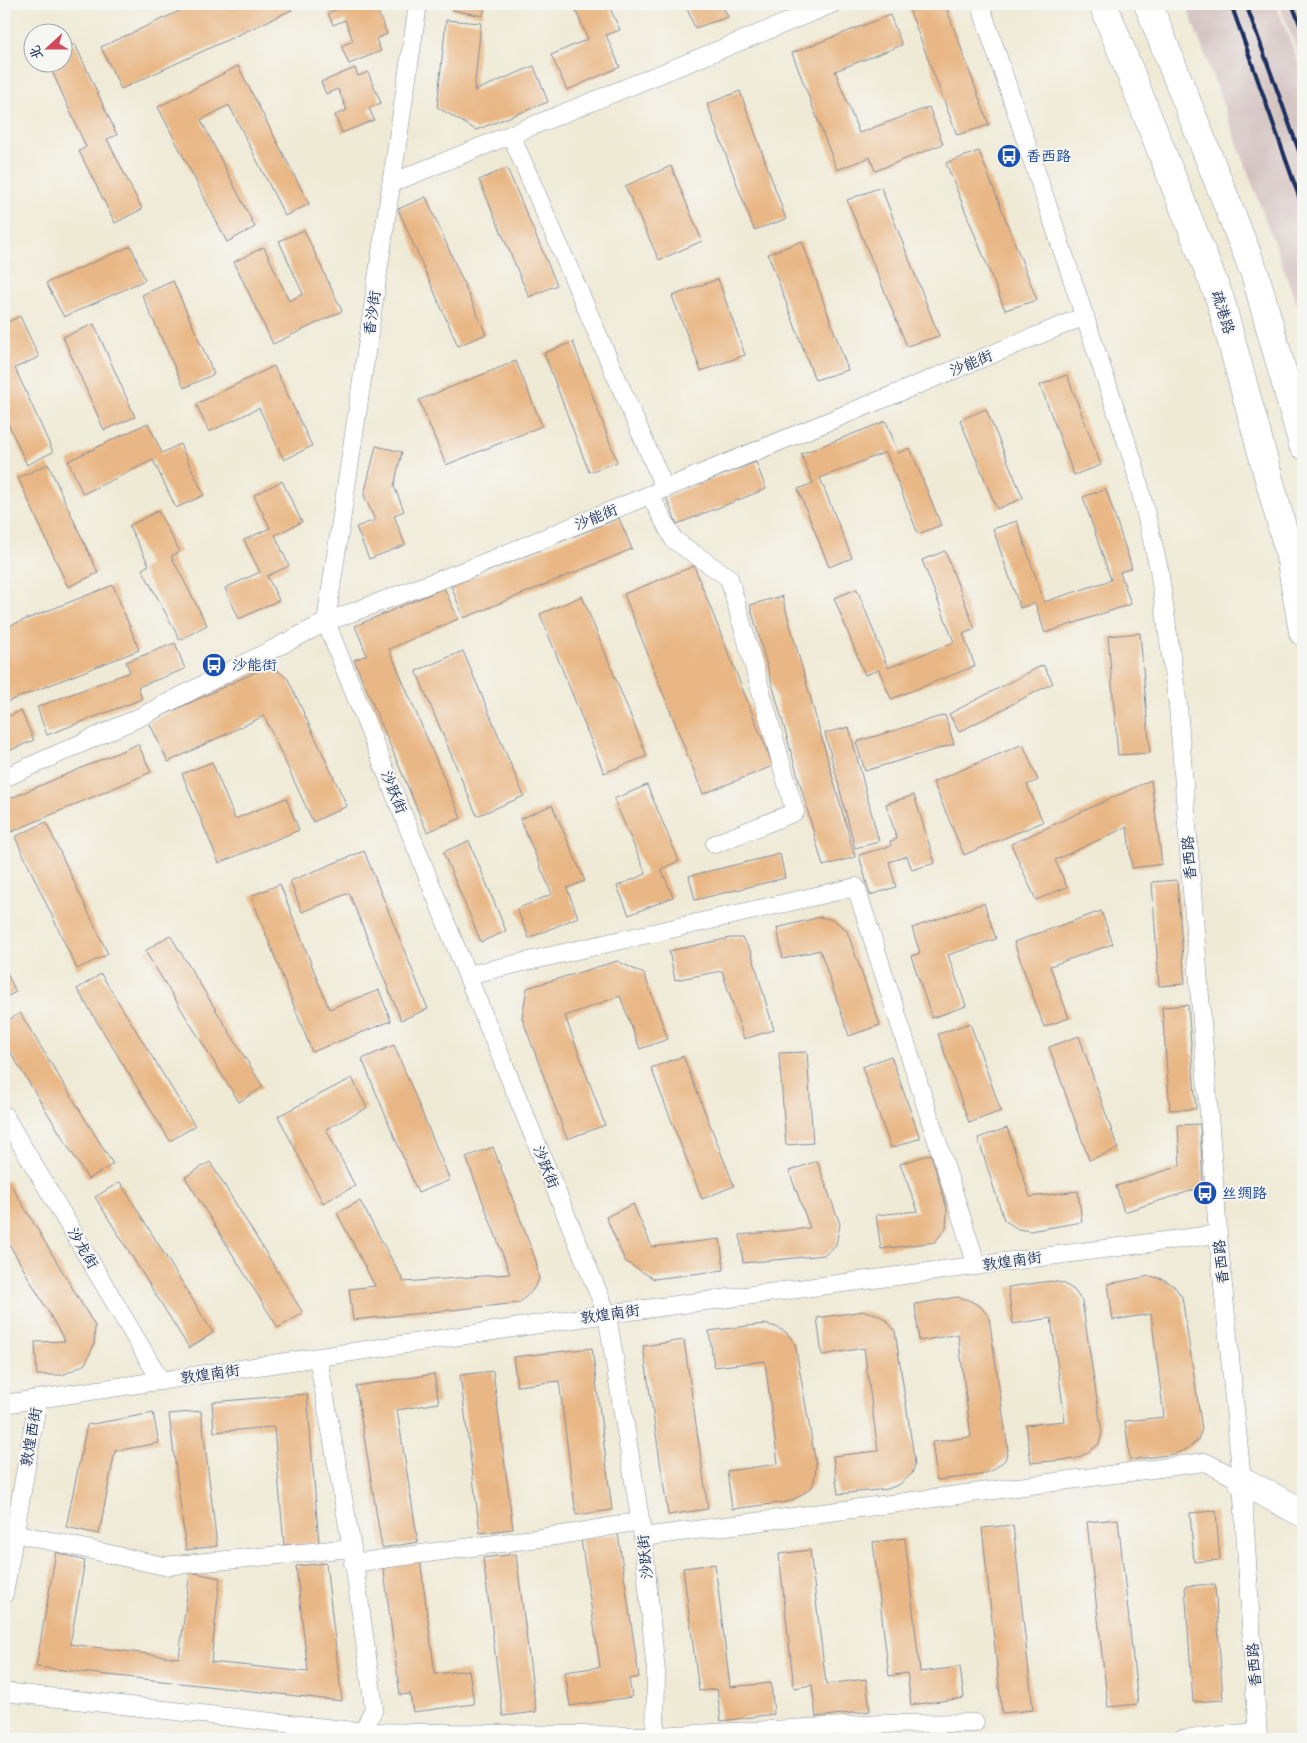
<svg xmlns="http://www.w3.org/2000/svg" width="1307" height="1743" viewBox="0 0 1307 1743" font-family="'Balsamiq Sans','LXGW WenKai TC',sans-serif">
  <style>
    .industrial { fill: #d1bfbd }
    .building { fill: #e9b785 }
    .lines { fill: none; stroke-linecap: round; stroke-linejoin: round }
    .minor-casing { stroke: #858c9a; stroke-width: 19 }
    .trunk-casing { stroke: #858c9a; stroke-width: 29 }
    .minor { stroke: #fff; stroke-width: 18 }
    .trunk { stroke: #fff; stroke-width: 28 }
    .rail { stroke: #1b2f5e; stroke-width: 4 }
    .labels { text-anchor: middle; stroke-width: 4; stroke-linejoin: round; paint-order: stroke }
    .transit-label { font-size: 15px; fill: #164399; stroke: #f6f6f2; text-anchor: start }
    .street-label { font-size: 15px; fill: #1b2f5e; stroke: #f6f6f2 }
  </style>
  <rect width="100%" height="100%" fill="#f6f6f2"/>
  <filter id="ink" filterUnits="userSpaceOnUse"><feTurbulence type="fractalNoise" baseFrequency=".02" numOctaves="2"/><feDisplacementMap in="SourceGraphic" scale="10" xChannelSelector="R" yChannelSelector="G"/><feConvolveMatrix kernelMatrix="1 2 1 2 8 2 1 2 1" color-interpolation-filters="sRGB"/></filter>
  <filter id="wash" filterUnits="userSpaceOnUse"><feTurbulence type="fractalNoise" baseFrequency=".0096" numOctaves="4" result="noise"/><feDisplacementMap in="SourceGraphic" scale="20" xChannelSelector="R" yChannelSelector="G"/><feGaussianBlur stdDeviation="1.12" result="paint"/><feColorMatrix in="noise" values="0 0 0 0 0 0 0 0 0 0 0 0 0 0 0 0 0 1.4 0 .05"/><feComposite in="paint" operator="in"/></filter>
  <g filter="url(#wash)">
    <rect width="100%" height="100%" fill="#efead6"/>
    <path class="industrial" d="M1186,4h90l27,70v247z
      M1279,4h24v63z"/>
    <g id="blocks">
      <path class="building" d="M195,4h94l3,6 -171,79 -20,-42z
        M350,4h13l1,3 11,-3 12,30 -11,5 5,12 -32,13 -8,-18 12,-5 -8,-21 -12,5 -5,-12z
        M453,4h32l-2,12 -31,-6z
        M573,4h35l12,26 -14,5 14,32 -53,23 -16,-35 37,-16z
        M685,4h37l6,13 -33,11z
        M924,4h21l44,121 -32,10 -48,-126z
        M890,15l12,30 -67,26 24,62 70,-26 14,37 -68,27 -5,-14 -33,13 -45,-117z
        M446,20l35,3 -7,68 60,-25 14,36 -72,28 -39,-23z
        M75,44l42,91 -10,4 35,70 -27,14 -36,-72 7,-4 -38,-85h14v-12z
        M238,66l71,138 -24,12 -56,-111 -28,15 54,107 -28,15 -69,-135z
        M355,68l3,8 10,-4 13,31 -12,5 5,12 -32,13 -7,-18 12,-5 -9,-21 -12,5 -5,-12z
        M740,91l46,128 -32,11 -47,-126z
        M979,151l58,149 -32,10 -59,-147z
        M671,166l31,75 -43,19 -34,-74z
        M507,168l50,117 -28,12 -50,-117z
        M881,187l58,149 -32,10 -60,-146z
        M426,197l60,137 -28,12 -60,-137z
        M304,230l38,81 -69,33 -39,-82 30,-15 25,54 14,-7 -24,-53z
        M802,241l46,129 -33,10 -47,-126z
        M131,246l14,34 -81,37 -18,-34z
        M718,279l27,76 -44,16 -29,-75z
        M173,281l41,93 -30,14 -42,-93z
        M20,316l19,41 -24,11 38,84 -26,13 -23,-50v-91z
        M94,324l41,93 -31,13 -41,-93z
        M573,342l44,120 -28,10 -45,-119z
        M516,361l26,65 -96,39 -27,-65z
        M274,366l38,80 -28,14 -25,-52 -50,24 -13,-28z
        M1067,375l34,90 -27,10 -34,-90z
        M986,409l37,89 -26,11 -37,-89z
        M886,421l12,32 12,-5 31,77 -23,9 -32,-82 -66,26 32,80 -23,9 -31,-78 15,-6 -12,-29z
        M148,423l14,30 18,-9 24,51 -28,13 -23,-48 -70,34 -15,-33z
        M376,446l26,6 -8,34 10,25 -10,4 11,30 -36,14 -13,-32 19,-7 -11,-25z
        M756,462l10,27 -89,35 -11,-27z
        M48,464l50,109 -30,14 -50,-109z
        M282,481l20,41 -27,13 14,31 -22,10 12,24 -40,19 -14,-31 35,-16 -16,-32 26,-12 -16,-33z
        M1106,489l26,79 -12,4 11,32 -86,29 -10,-30 -15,5 -27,-79 24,-8 27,81 67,-22 -28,-83z
        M158,511l22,41 -9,4 36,69 -27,15 -38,-71 7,-4 -20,-39z
        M619,518l13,31 -168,69 -13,-32z
        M945,551l30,78 -12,5 12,32 -84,33 -12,-29 -14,5 -31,-77 23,-9 31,79 66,-26 -32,-82z
        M694,566l79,200 -70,28 -79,-200z
        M113,585l26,65 -135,53v-75z
        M444,588l14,31 -69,30 72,169 -34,14 -73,-172 13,-5 -12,-29z
        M582,596l65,160 -43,17 -64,-159z
        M782,596l73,261 -32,9 -73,-261z
        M1140,633l10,120 -32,2 -10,-119z
        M175,643l10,26 -47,18 4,12 -95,36 -10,-28 93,-35 -4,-10z
        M463,651l61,145 -47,20 -61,-145z
        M1043,665l10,18 -94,49 -10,-18z
        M264,668l13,2 11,9 59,127 -34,16 -49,-106 -96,46 -19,-40z
        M21,711l13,29 -30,13v-35z
        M945,715l9,29 -89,27 -9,-29z
        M849,727l30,115 -24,6 -30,-115z
        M138,744l13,28 -147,63v-34z
        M1023,744l15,36 -11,5 16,37 -79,33 -31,-73z
        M212,762l23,57 51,-21 13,32 -80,33 -37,-89z
        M1151,780l11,84 -30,4 -5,-41 -72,33 12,27 -31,13 -25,-56z
        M647,785l32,76 -18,8 12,28 -44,18 -12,-29 29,-12 -32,-75z
        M914,795l21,68 -23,7 -5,-14 -18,6 7,25 -26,8 -11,-40 32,-9 -1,-5 7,-2 -11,-35z
        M552,805l33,76 -18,7 11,29 -49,21 -12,-29 35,-15 -32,-75z
        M46,822l62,132 -31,15 -62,-132z
        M469,841l37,90 -25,11 -38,-90z
        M364,851l64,158 -27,11 -52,-127 -47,19 -12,-31z
        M780,854l5,24 -90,22 -6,-24z
        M1177,880l8,104 -26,2 -7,-104z
        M280,884l49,125 50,-19 12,31 -79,31 -61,-156z
        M984,903l12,36 -48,16 18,51 -34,12 -21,-62 9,-3 -8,-25z
        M1101,911l12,33 -63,22 19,52 -25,9 -30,-85z
        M820,917l14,3 13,11 33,94 -31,11 -29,-86 -37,9 -6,-31z
        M170,935l93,152 -24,15 -94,-151z
        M730,938h12l9,13 23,79 -30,9 -22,-68 -47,9 -6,-29z
        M617,961l27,13 24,65 -28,10 -20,-53 -55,20 40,109 -38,14 -45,-121 5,-30z
        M4,967l12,25 -12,6z
        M101,974l94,152 -25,15 -93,-152z
        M1188,1005l8,104 -26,1 -8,-103z
        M20,1013l93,151 -25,15 -84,-137v-19z
        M970,1023l31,88 -32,12 -31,-89z
        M1079,1036l39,113 -29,11 -40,-113z
        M394,1045l56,135 -32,13 -56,-134z
        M807,1052l6,91 -27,2 -7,-92z
        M683,1056l51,130 -32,13 -51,-131z
        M891,1056l29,82 -29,10 -29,-81z
        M352,1078l15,30 -41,21 29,57 -32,17 -45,-87z
        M1200,1124l3,63 -79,25 -8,-26 64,-20 -2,-41z
        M1007,1128l23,69 48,-6 4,31 -52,9 -12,-2 -14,-9 -26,-82z
        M493,1147l43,114 3,19 -7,11 -13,12 -166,17 -4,-31 26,-3 -38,-73 23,-12 44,81 106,-8 -44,-117z
        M931,1154l16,55 -1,19 -11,14 -54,7 -5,-34 42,-4 -18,-47z
        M817,1161l23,63 -4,21 -11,10 -82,8 -3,-28 70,-7 -21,-57z
        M210,1162l93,151 -25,15 -93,-151z
        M8,1180l87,146 -1,19 -9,19 -22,11h-26l-2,-33 30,-1 -61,-106v-51z
        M120,1182l93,151 -24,15 -94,-151z
        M633,1204l19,43 68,-8 4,31 -70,9 -29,-18 -19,-44z
        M1150,1276l13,3 11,7 8,11 20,132 -4,11 -11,9 -13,5 -44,6 -5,-39 39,-4 -13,-103 -38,6 -5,-36z
        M1051,1281l12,2 11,7 8,11 20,132 -3,11 -12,9 -12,6 -44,4 -5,-38 39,-4 -14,-103 -38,6 -5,-37z
        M957,1297l12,3 12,7 8,10 19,133 -3,10 -12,10 -12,5 -44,5 -5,-38 39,-5 -13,-103 -39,7 -4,-37z
        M864,1311l12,3 11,7 8,10 20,133 -3,10 -12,10 -12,5 -50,5 -5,-38 45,-5 -14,-103 -42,7 -5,-37z
        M764,1324l12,3 11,6 8,11 21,120 -1,12 -3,11 -12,9 -12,6 -56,7 -5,-38 51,-7 -13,-103 -51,6 -5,-36z
        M684,1340l24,169 -40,6 -25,-169z
        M592,1348l20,162 -36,5 -17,-134 -42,5 -4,-29z
        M493,1371l20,158 -33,4 -20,-158z
        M434,1374l5,29 -42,7 21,132 -36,6 -26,-162z
        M307,1394l12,149 -35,2 -10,-118 -60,5 -2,-30z
        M201,1411l16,135 -31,4 -17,-136z
        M153,1413l6,30 -44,8 -16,83 -33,-7 21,-102z
        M1216,1511l4,49 -26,2 -4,-49z
        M1118,1519l20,185 -30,3 -21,-185z
        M1013,1525l20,185 -31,3 -20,-185z
        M618,1534l21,143 -10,2 3,18 -62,9 -5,-34 35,-5 -19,-128z
        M905,1538l15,134 40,-5 4,31 -53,7 -4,-32 -18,3 -16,-134z
        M810,1550l16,134 40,-5 4,32 -54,6 -4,-32 -18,3 -15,-134z
        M56,1552l29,9 -15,83 109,14 11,-86 30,6 -9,84 97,10 -12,-106 30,-3 16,138 -306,-34z
        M516,1554l20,158 -33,4 -20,-158z
        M420,1559l15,115 34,-4 5,34 -61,8 -3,-18 -10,1 -17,-131z
        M715,1564l15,123 41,-4 3,31 -53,7 -4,-32 -18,2 -16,-123z
        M1215,1584l8,116 -30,2 -8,-116z"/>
    </g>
  </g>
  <g filter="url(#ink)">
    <use href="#blocks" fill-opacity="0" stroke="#858c9a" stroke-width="1"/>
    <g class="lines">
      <g class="minor-casing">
        <path id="minor" d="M418,4l-92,618 141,353 140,339 36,223 13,135 -1,67
          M980,4l154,460 25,105 19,137 40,528 24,247 16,258
          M511,135l154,354
          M392,183l440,-179
          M650,495l24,45 55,38 66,234 -80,32
          M4,778l136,-61 186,-95 143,-53 616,-253
          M467,975l389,-88 121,379
          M4,1115l157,266
          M318,1358l34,190 22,160 -14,31
          M4,1404l603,-90 611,-80
          M14,1533l150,33 188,-18
          M643,1537l562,-75 37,19
          M353,1563l209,-28 79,-14
          M4,1594l34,-195
          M4,1692l359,40 293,4 226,-12 93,-1
          M1181,1739l77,-7"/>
      </g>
      <g class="trunk-casing">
        <path id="trunk" d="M1103,4l117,295 70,257 13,76
          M1148,4l107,270 48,171
          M1242,1481l61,32"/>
      </g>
      <use href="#minor" class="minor"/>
      <use href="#trunk" class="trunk"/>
      <path class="rail" d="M1231,4l72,204
        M1246,4l57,158
        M1292,4l11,28"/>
    </g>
  </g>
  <defs>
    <g id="bus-disc" transform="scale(1.25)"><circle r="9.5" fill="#1a4fb4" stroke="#f6f6f2"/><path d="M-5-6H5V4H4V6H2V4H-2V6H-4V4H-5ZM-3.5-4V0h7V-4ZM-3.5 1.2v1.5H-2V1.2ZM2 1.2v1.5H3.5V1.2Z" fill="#fff"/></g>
  </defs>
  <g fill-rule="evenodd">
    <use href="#bus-disc" x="1009" y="156"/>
    <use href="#bus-disc" x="214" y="665"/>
    <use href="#bus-disc" x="1205" y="1193"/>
  </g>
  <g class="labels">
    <g class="transit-label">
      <text x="1026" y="161">香西路</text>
      <text x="232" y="670">沙能街</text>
      <text x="1222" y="1198">丝绸路</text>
    </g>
    <g class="street-label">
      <text transform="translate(1223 312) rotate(73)" y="5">疏港路</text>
      <text transform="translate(372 313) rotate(-82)" y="5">香沙街</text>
      <text transform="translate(971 363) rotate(-22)" y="5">沙能街</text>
      <text transform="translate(596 517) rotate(-22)" y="5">沙能街</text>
      <text transform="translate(394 792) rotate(68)" y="5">沙跃街</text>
      <text transform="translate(1189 858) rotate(-94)" y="5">香西路</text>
      <text transform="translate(546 1167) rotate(68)" y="5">沙跃街</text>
      <text transform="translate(83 1248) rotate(59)" y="5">沙龙街</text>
      <text transform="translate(1012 1261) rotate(-8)" y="5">敦煌南街</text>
      <text transform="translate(1221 1262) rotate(-95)" y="5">香西路</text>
      <text transform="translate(610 1314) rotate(-8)" y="5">敦煌南街</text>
      <text transform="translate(210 1374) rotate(-8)" y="5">敦煌南街</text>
      <text transform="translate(31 1437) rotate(-80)" y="5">敦煌西街</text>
      <text transform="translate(645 1557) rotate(-96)" y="5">沙跃街</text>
      <text transform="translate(1254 1665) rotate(-94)" y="5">香西路</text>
    </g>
  </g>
  <rect width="1307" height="1743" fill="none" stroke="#f6f6f2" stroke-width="20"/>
  <g transform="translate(48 48) rotate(249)"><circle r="24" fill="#f6f6f2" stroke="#9ea6b7"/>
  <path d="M0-4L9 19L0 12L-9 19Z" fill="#d1495b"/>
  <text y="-8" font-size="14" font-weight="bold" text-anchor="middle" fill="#1b2f5e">北</text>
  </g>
</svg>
